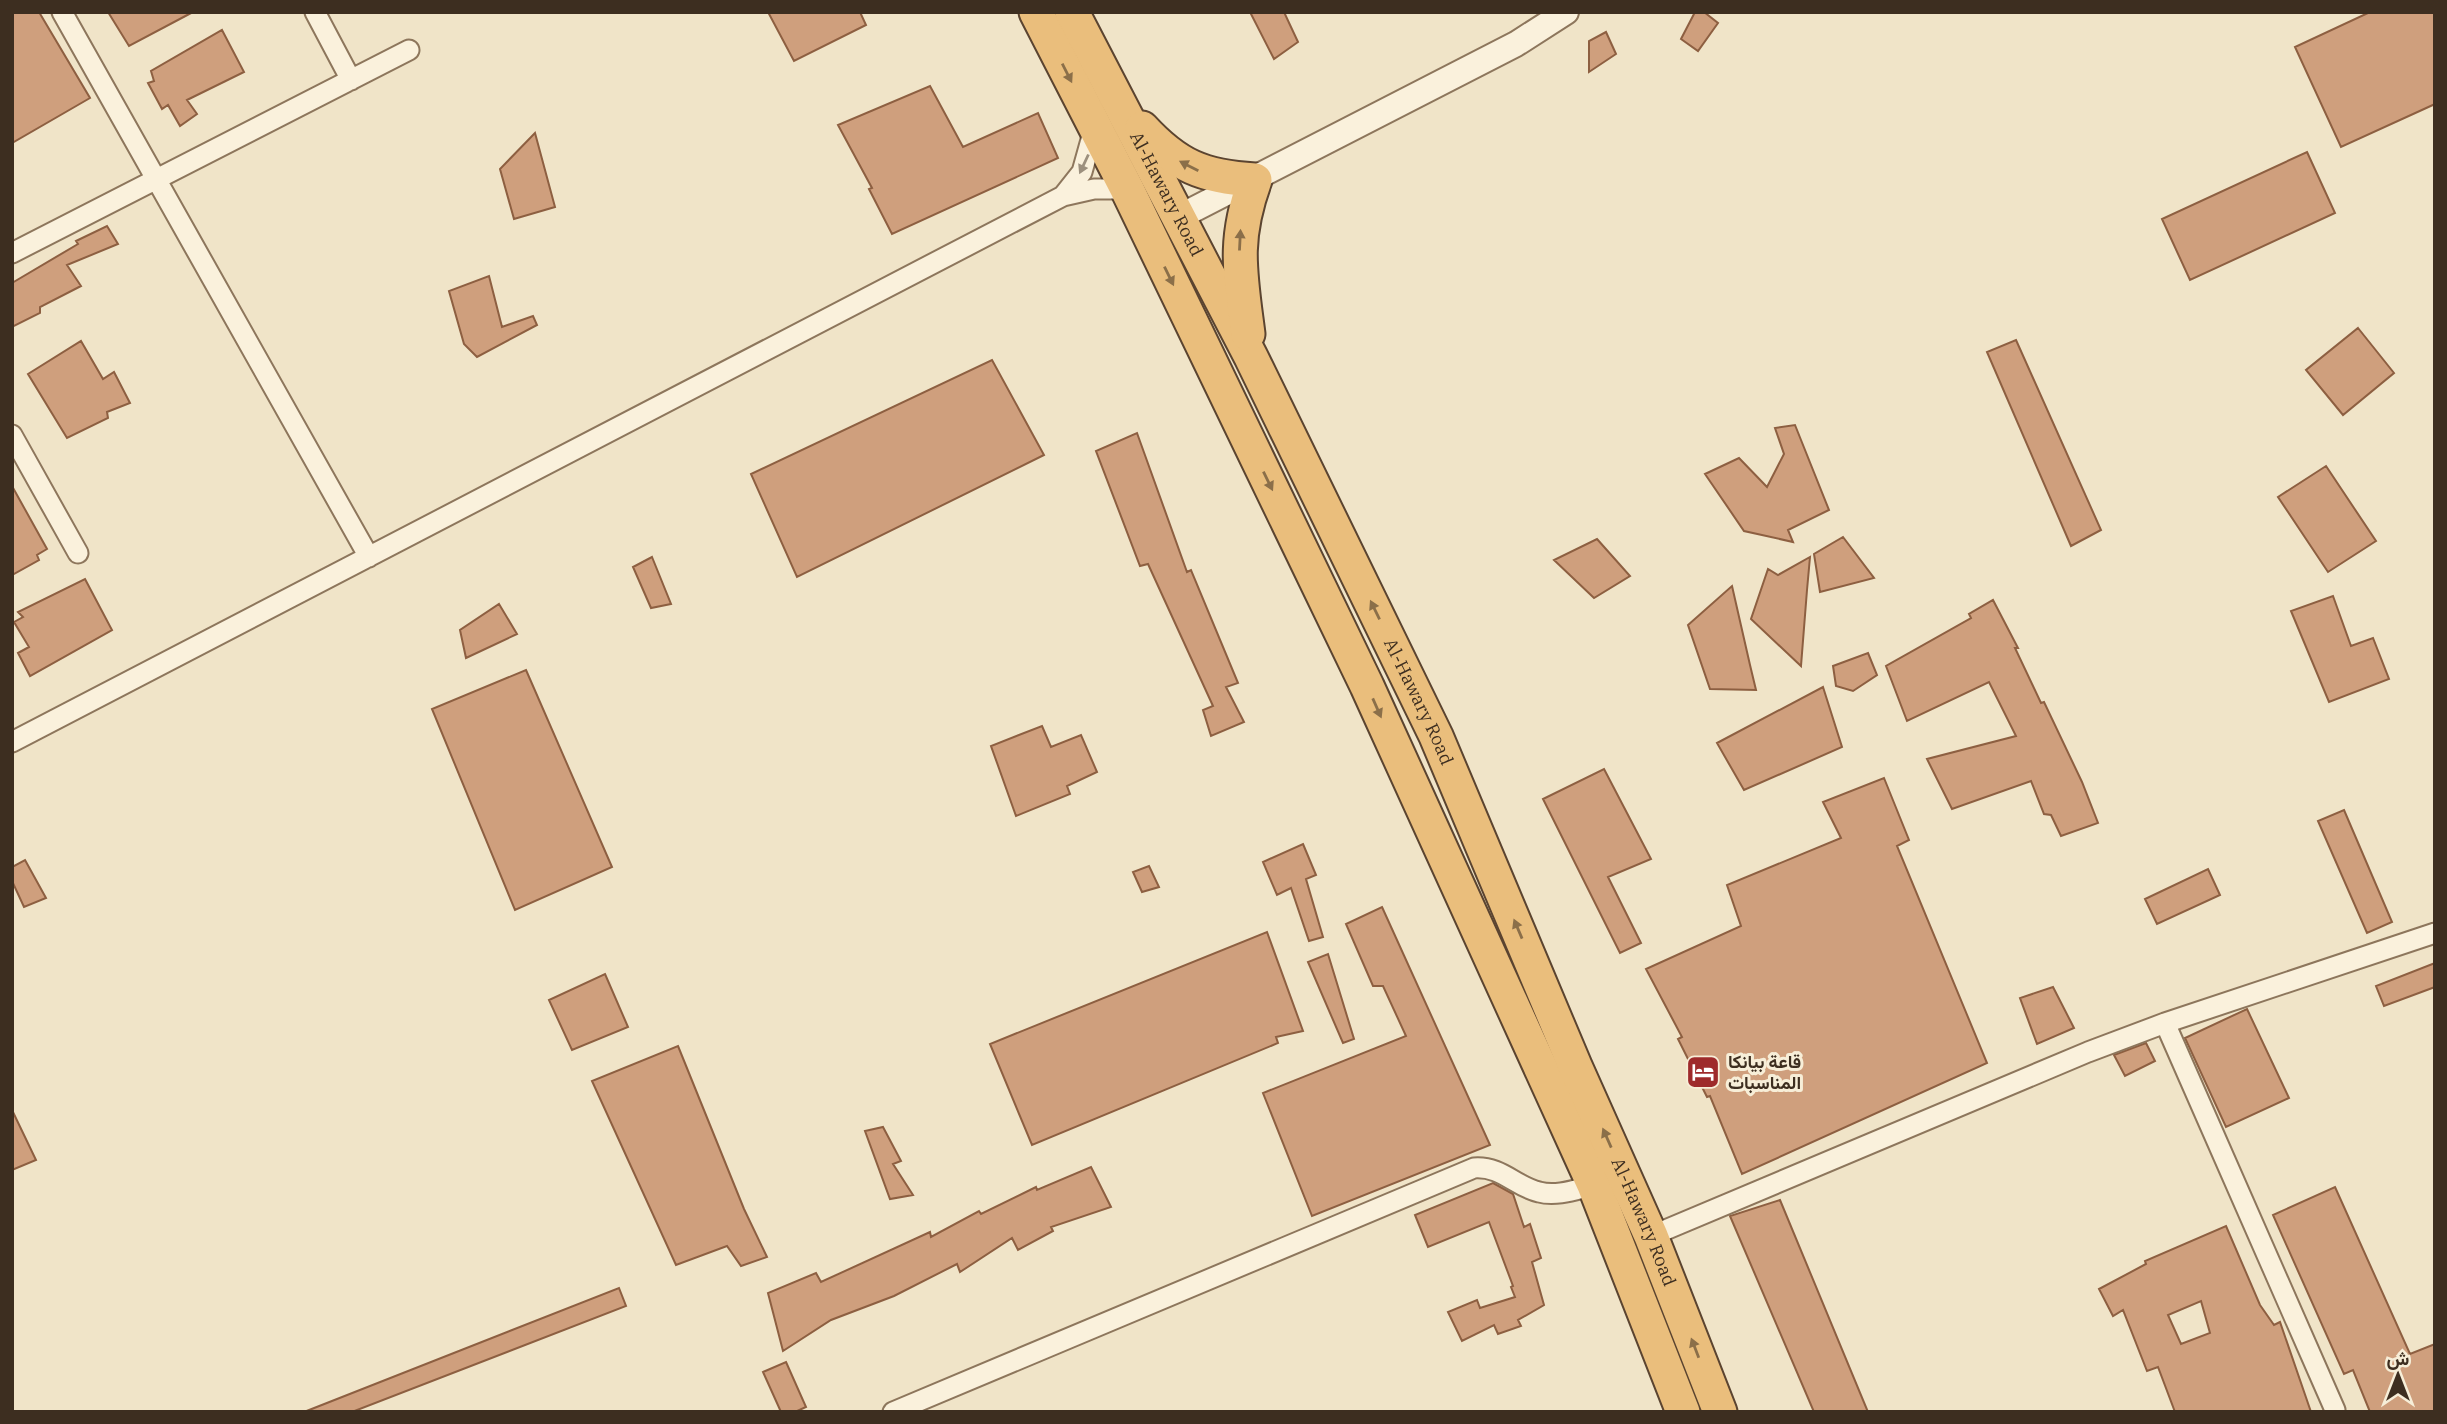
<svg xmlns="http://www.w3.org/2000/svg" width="2447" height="1424" viewBox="0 0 2447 1424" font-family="'IBM Plex Serif',Vazirmatn,serif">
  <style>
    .building { fill: #cf9f7d; stroke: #8d5f41; stroke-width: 2; fill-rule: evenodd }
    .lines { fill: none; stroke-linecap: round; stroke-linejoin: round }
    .minor-casing { stroke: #8d765c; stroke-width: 23 }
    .tertiary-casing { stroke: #8d765c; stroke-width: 28 }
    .trunk-casing { stroke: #5b4430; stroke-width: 37 }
    .minor { stroke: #faf1dc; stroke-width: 19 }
    .tertiary { stroke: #faf1dc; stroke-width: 24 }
    .trunk { stroke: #eabe7c; stroke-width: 33 }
    .oneway { fill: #8b6f49 }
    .oneway2 { fill: #9c907e }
    .labels { text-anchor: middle; stroke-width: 6; stroke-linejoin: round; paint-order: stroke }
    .street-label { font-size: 18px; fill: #3d2e20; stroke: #f7eed8 }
    .poi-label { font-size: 18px; font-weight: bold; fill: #3d2e20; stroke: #f7eed8; text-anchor: start }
  </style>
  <rect width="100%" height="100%" fill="#f0e4c8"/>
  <path class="building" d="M12,12h27l51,86 -78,45z
    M108,12h85l-64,34z
    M768,12h92l6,13 -72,36z
    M1250,12h34l14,30 -24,17z
    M1695,12h9l14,11 -20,28 -17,-12z
    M2370,12h65v92l-94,43 -46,-100z
    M222,30l22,42 -57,28 10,14 -17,12 -12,-21 -6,4 -14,-26 6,-2 -3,-10z
    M1606,32l10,22 -27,18v-31z
    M930,86l33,61 75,-34 20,45 -166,76 -23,-45 3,-1 -34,-63z
    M535,133l20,74 -41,12 -14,-50z
    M2307,152l28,61 -145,67 -28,-61z
    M107,226l11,18 -51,21 14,21 -41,21v6l-28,14v-44l66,-39 -2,-3z
    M489,276l13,51 31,-11 4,9 -60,32 -13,-13 -15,-53z
    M2358,328l36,45 -51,42 -37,-45z
    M2016,340l85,190 -30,16 -84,-194z
    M81,341l22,38 11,-7 16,31 -23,9 1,6 -41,20 -39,-64z
    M992,360l52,95 -247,122 -46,-103z
    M1795,425l34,85 -41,20 5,12 -49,-11 -39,-57 34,-16 28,29 17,-33 -9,-26z
    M1137,433l50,139 4,-2 47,113 -12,4 18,35 -33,14 -8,-26 10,-4 -65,-142 -8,2 -44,-115z
    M2326,466l50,75 -48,31 -50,-75z
    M12,486l35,63 -10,6 2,5 -27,15z
    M1843,537l31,41 -54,14 -6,-38z
    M1597,539l33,37 -36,22 -40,-38z
    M652,557l19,47 -20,4 -18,-41z
    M1810,557l-3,33 -6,76 -50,-47 17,-50 10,6z
    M85,579l27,51 -82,46 -12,-23 11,-6 -15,-25 9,-5 -5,-5z
    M1732,586l18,79 6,25 -46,-1 -22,-64z
    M2333,596l18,50 22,-8 16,41 -60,23 -38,-91z
    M1993,600l25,48h-3l26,55 3,-1 38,80 16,41 -37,13 -10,-21 -7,-1 -13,-33 -79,28 -25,-50 89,-23 -27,-54 -82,39 -21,-55 85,-48 -2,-4z
    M499,604l18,30 -51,24 -6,-28z
    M1868,653l9,22 -24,16 -17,-5 -3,-20z
    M526,670l86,197 -97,43 -83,-201z
    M1823,687l19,60 -98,43 -27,-47z
    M1042,726l9,21 30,-12 16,37 -30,14 3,8 -54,22 -25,-70z
    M1604,769l47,90 -43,18 33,66 -21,10 -77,-154z
    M1884,778l25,62 -12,6 90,217 -245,111 -32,-78 -3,1 -29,-58 4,-2 -36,-68 95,-43 -14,-41 114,-47 -18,-36z
    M2344,810l48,112 -25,11 -49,-112z
    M1303,844l13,31 -10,4 17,58 -14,4 -18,-53 -14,7 -14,-33z
    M25,860l21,38 -22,9 -12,-26v-14z
    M1149,866l10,21 -17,5 -9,-20z
    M2208,869l12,26 -63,29 -12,-25z
    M1382,907l108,238 -178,71 -49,-123 143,-57 -23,-50h-10l-27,-62z
    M1267,932l36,99 -27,6 2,6 -246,102 -42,-101z
    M1328,954l26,85 -11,4 -35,-81z
    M2435,963v24l-51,19 -8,-20z
    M605,974l23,53 -56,23 -23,-50z
    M2053,987l21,41 -37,16 -17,-46z
    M2247,1009l42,89 -63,29 -41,-89z
    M2146,1043l9,18 -30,15 -11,-21z
    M678,1046l66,163 23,48 -26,9 -14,-20 -51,19 -84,-184z
    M12,1110l24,50 -24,10z
    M883,1127l18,34 -8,3 20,31 -23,4 -25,-68z
    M1091,1167l20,40 -60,20 2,4 -35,19 -6,-12 -52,34 -3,-8 -63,32 -63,24 -48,31 -15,-58 48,-20 5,9 109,-50 1,5 48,-26 2,3 55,-27 1,3z
    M1493,1183l20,11 11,33 6,-3 11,34 -9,4 12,43 -26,15 3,6 -23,8 -4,-9 -32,16 -14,-29 29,-12 3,8 35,-11 -4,-10 2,-1 -24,-64 -61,25 -13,-32z
    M2335,1187l75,167 25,-10v68h-65l-17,-42 -9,4 -71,-159z
    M1780,1200l88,212h-54l-84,-196z
    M2226,1226l34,79 14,20 6,-3 31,90h-136l-17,-45 -11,4 -24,-61 -10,6 -14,-27 47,-25 -1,-3zM2201,1301l9,32 -29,11 -13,-29z
    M619,1288l7,18 -274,106h-48z
    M786,1362l20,45 -11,5h-14l-18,-40z"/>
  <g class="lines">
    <g class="minor-casing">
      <path id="minor" d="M62,12l307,545
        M315,12l36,68
        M1063,196l19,-24 12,-43
        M12,253l397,-203
        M12,435l66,118
        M12,742l1051,-546 31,-7h33
        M2165,1023l170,387
        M1651,1236l437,-184 77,-29 270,-90
        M893,1412l581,-244c28,-2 40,18 65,24 18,5 38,-3 55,-7"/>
    </g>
    <g class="tertiary-casing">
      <path id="tertiary" d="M1179,217l337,-173 50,-32"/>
    </g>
    <g class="trunk-casing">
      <g id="trunk">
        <path d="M1036,12l91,177 240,497 227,499 89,227"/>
        <path id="s1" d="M1072,12l179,345 185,379 139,330 76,170 69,176"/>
        <path d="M1142,128c35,38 61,49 113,52 -22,60 -15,92 -7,154"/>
      </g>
    </g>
    <use href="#minor" class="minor"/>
    <use href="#tertiary" class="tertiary"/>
    <use href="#trunk" class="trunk"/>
  </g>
  <defs><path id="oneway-solid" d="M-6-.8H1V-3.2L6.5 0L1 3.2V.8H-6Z" transform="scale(1.75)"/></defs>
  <g class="oneway">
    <use href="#oneway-solid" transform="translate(1067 73) rotate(63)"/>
    <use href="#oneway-solid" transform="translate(1189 166) rotate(-153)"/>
    <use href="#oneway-solid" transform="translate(1240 240) rotate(-87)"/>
    <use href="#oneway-solid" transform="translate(1169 276) rotate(64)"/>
    <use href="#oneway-solid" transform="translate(1268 481) rotate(64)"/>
    <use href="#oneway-solid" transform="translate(1375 610) rotate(-116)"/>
    <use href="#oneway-solid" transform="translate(1377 708) rotate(66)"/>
    <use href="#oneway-solid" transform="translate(1518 929) rotate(-113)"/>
    <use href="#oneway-solid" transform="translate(1607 1138) rotate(-114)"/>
    <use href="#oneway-solid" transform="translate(1695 1348) rotate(-111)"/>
  </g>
  <use class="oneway2" href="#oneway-solid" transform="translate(1084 164) rotate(115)"/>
  <defs>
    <g id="hotel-square" transform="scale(1.75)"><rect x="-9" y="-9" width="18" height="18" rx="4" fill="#9e2a2b" stroke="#f7eed8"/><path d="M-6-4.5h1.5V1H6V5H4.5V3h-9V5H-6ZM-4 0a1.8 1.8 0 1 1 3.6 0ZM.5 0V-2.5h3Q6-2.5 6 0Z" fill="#fff"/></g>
  </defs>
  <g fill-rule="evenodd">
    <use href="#hotel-square" x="1703" y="1072"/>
  </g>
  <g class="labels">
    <g class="street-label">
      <text dy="6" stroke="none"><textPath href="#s1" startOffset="205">Al-Hawary Road</textPath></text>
      <text dy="6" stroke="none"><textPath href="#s1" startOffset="772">Al-Hawary Road</textPath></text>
      <text dy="6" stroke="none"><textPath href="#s1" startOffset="1339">Al-Hawary Road</textPath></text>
    </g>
    <g class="poi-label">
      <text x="1728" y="1068">قاعة بيانكا<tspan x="1728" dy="21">المناسبات</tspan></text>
    </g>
  </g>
  <rect width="2447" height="1424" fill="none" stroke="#3d2e20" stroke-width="28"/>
  <g transform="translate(2398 1375)" stroke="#f7eed8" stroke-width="5" paint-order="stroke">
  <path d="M0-5L12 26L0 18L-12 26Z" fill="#3d2e20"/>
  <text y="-10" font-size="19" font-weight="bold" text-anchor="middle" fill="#3d2e20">ش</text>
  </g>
</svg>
